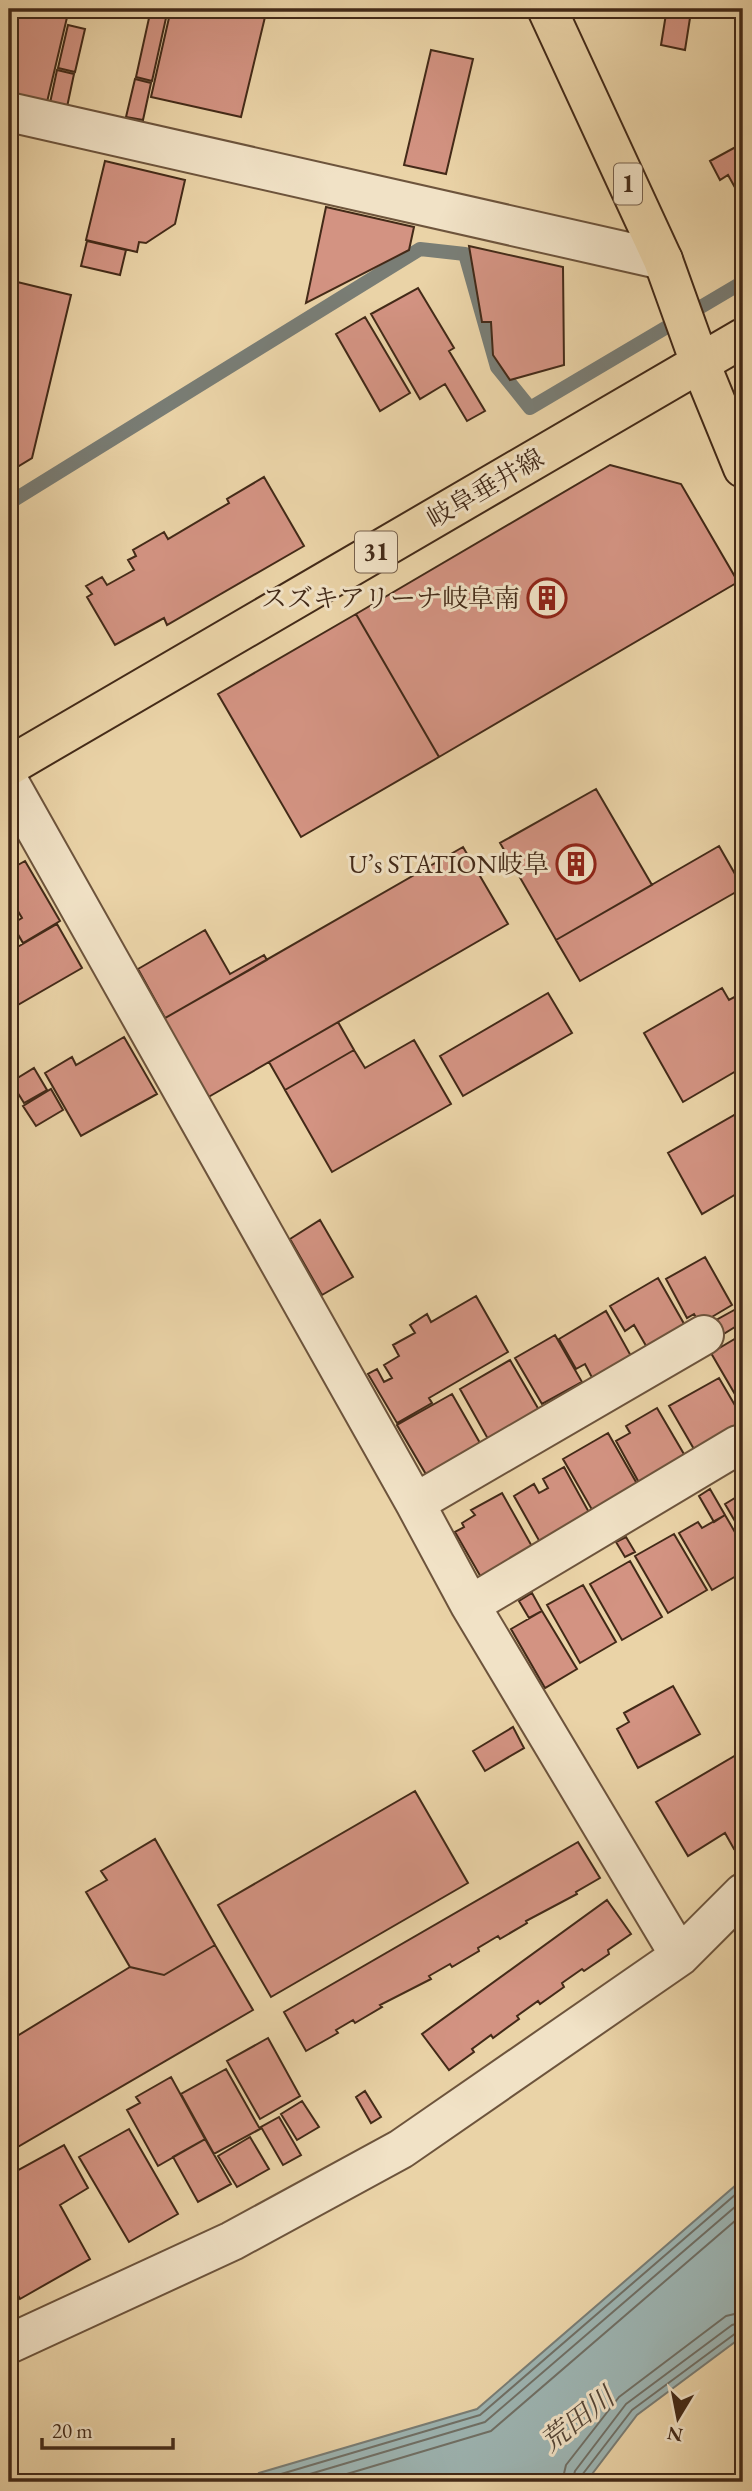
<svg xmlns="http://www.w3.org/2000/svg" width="752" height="2491" viewBox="0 0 752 2491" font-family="'EB Garamond','Noto Serif JP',serif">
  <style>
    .water { fill: #9db5b3; stroke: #797d75; stroke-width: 2 }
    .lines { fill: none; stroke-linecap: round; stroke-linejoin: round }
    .shore { stroke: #707066; stroke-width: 2 }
    .stream { stroke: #797d75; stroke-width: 14 }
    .building { fill: #d39382; stroke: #432a18; stroke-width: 2 }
    .minor-casing { stroke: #6d543c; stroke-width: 42 }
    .primary-casing { stroke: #432a18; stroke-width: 42 }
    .minor { stroke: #f1e2c6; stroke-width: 38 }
    .primary { stroke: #ead3a7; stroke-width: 38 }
    .labels { text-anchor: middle; stroke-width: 6; stroke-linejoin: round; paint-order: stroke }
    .shield { fill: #f1e2c6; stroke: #77614c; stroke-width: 2 }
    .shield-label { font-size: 24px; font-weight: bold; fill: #432a18 }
    .street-label { font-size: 26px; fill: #432a18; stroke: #f1e2c6 }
    .poi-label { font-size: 26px; fill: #432a18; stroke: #f1e2c6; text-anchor: end }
    .water-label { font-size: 28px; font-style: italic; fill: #554637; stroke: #f1e2c6 }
  </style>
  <rect width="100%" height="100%" fill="#ead3a7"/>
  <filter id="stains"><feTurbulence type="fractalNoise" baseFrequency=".00286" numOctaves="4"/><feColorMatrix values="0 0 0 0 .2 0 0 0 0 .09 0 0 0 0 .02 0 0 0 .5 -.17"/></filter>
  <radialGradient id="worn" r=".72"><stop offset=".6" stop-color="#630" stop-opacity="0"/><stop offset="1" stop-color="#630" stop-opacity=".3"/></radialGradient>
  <path class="water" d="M743,2179v157l-106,79 -51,67h-324l-3,-9 218,-64z"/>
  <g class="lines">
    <path class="shore" d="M268,2482l3,-5 209,-62 263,-227
      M283,2482l202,-60 258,-222
      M320,2482l171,-51 252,-217
      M562,2482l4,-17 53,-68 107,-81 17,-4
      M572,2482l3,-11 51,-67 106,-79 11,-3
      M581,2482l1,-7 50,-65 104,-77 7,-2"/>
    <path class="stream" d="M9,503l411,-254 45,5 32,113 33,41 213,-126"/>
  </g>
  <path class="building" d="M9,9h60l-22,93 -38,-9z
    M151,9h17l-16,72 -16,-4z
    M171,9h55l39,8 -24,100 -90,-20z
    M666,14l24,4 -5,32 -24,-5z
    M68,25l17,4 -10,43 -17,-4z
    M431,50l42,9 -27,115 -42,-9z
    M57,70l17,4 -7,33 -17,-4z
    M135,79l16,4 -8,37 -17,-3z
    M743,143v59l-15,-27 -8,5 -10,-19z
    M105,161l80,19 -10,44 -29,19 -7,-1 -2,10 -51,-12z
    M326,207l88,20 -5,23 -103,53z
    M87,241l39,9 -6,25 -39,-9z
    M469,246l94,21 1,98 -54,15 -17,-25 -2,-33h-9z
    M9,280l62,15 -39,163 -23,14z
    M418,288l36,60 -5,3 36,60 -18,10 -22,-37 -25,15 -49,-85z
    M365,317l45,76 -30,18 -44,-77z
    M610,465l71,19 57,98 -299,175 -83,-143z
    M264,477l40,69 -137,79 -3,-7 -49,27 -28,-48 5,-3 -6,-8 16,-9 5,8 27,-15 -6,-10 8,-4 -3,-6 31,-18 4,7 61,-36 -2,-4z
    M356,614l83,143 -138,80 -83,-143z
    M596,789l56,96 -96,55 -56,-97z
    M719,846l24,42 -163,93 -24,-41z
    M463,847l45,77 -303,175 -45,-78z
    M25,861l35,60 -37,22 -11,-19 10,-6 -13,-22v-26z
    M57,924l25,44 -73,42v-58z
    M205,930l25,44 34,-19 3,5 -102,58 -27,-49z
    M722,988l7,12 13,-7 1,3v71l-60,35 -39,-69z
    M548,993l24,40 -109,63 -23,-40z
    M338,1022l16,28 -69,40 -16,-28z
    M124,1037l33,57 -76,42 -36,-63 27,-16 4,8z
    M414,1040l37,64 -119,68 -47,-82 69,-40 11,18z
    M34,1068l13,22 -23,13 -13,-21z
    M51,1089l12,21 -27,16 -13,-20z
    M743,1110v80l-41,24 -34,-61z
    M320,1220l33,57 -31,18 -32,-56z
    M705,1257l27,48 -32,19 -6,-10 -7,4 -21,-39z
    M658,1278l29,51 -38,22 -15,-26 -9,6 -15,-25z
    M476,1296l32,56 -79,46 3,5 -35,20 -29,-49 9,-5 7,13 8,-4 -8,-13 15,-9 -6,-11 22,-12 -5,-8 17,-11 4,8z
    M736,1309l7,13 -26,16 -8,-14z
    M606,1311l30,54 -39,22 -12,-23 -9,5 -17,-30z
    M743,1334v74l-32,-55z
    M555,1335l27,47 -40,22 -27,-46z
    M510,1360l29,50 -51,29 -28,-50z
    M719,1378l24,41v10l-45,27 -29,-50z
    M452,1394l28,49 -53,33 -30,-51z
    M657,1408l31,53 -46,27 -26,-47 14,-8 -4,-7z
    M608,1433l32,56 -45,26 -32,-56z
    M564,1467l27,49 -50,28 -27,-48 20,-12 5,9 9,-5 -5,-9z
    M710,1489l15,26 -11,7 -15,-26z
    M502,1493l32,57 -52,29 -27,-47 9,-5 -2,-4 13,-8 -4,-5z
    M743,1493v42l-18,-31z
    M725,1515l18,31v26l-31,18 -33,-57 19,-11 4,6z
    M674,1534l33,56 -39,23 -33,-57z
    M626,1537l9,15 -10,5 -9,-15z
    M630,1561l32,56 -40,23 -32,-56z
    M583,1585l33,57 -36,21 -33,-58z
    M532,1593l10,18 -13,7 -10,-17z
    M542,1611l35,58 -32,19 -34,-59z
    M673,1686l27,48 -62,34 -21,-39 12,-7 -5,-9z
    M513,1727l11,21 -39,23 -12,-20z
    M743,1751v93l-9,5 -9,-16 -37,23 -32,-54z
    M415,1791l53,92 -197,114 -53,-92z
    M155,1839l60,106 -51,30 -34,-8 -44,-75 21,-12 -6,-9z
    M578,1842l22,36 -24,14 1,2 -51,27 1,2 -27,16 -2,-3 -20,12 1,3 -27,16 -2,-3 -21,12 2,3 -51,26 2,2 -27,16 -2,-3 -17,10 2,3 -32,18 -22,-39z
    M607,1900l24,34 -23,16 1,4 -25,17 -2,-2 -20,14 2,4 -24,17 -2,-3 -21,15 2,3 -26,19 -2,-3 -19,14 2,3 -25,18 -27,-36z
    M215,1945l38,65 -244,142v-111l121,-74 34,8z
    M268,2038l32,58 -40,23 -33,-58z
    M226,2069l34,60 -46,25 -33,-60z
    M171,2077l34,62 -47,27 -31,-56 13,-7 -4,-6z
    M365,2091l16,26 -10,6 -15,-26z
    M302,2101l17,26 -22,13 -16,-26z
    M279,2117l22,38 -18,10 -22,-38z
    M129,2129l49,85 -49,28 -50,-85z
    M250,2137l19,32 -32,18 -19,-31z
    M205,2139l26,45 -33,18 -25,-45z
    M64,2145l24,43 -28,17 30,54 -70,40 -11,-20v-104z"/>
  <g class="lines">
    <g class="minor-casing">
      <path id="minor" d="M9,112l654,148
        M9,782l406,721 55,102 210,351
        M415,1503l289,-168
        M470,1605l268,-160
        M9,2344l223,-103 169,-92 279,-193 63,-63"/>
    </g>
    <g class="primary-casing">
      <path id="primary" d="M547,9l116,251 37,103 43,105
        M9,766l734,-428"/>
    </g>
    <use href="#minor" class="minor"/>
    <use href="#primary" class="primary"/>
  </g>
  <defs>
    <g id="building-ring" transform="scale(2.0125)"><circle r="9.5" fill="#f1e2c6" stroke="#8f2418" stroke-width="1.5"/><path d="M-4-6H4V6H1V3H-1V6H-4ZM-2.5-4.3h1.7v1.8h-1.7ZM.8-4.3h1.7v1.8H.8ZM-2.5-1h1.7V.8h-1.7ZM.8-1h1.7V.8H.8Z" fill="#8f2418"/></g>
  </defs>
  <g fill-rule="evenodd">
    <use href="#building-ring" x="547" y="598"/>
    <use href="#building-ring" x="576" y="864"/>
  </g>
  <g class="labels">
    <g class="shield">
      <rect x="614" y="163.5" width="28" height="41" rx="5"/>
      <rect x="355" y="531.5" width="42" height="41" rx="5"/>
    </g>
    <g class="shield-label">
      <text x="628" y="192">1</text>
      <text x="376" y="560">31</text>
    </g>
    <g class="street-label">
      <text transform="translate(485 488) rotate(-30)" y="9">岐阜垂井線</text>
    </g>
    <g class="poi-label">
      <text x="520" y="607">スズキアリーナ岐阜南</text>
      <text x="549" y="873">U’s STATION岐阜</text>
    </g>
    <g class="water-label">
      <text transform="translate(577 2419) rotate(-38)" y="10">荒田川</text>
    </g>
  </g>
  <rect width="752" height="2491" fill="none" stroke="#ead3a7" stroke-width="35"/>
  <rect x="10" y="10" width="731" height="2470" fill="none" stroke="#432a18" stroke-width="3.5"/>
  <rect x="18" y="18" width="717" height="2456" fill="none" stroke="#432a18" stroke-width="2"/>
  <g transform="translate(678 2418) rotate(190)" stroke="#f1e2c6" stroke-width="5" paint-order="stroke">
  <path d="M0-5L12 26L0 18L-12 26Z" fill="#432a18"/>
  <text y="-10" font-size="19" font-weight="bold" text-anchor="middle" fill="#432a18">N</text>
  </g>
  <path d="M42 2438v10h131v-10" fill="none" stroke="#432a18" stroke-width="3.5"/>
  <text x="52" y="2438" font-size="21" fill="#432a18" stroke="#f1e2c6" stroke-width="5" paint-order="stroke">20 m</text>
  <rect width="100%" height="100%" filter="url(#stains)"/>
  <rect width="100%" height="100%" fill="url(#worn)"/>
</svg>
